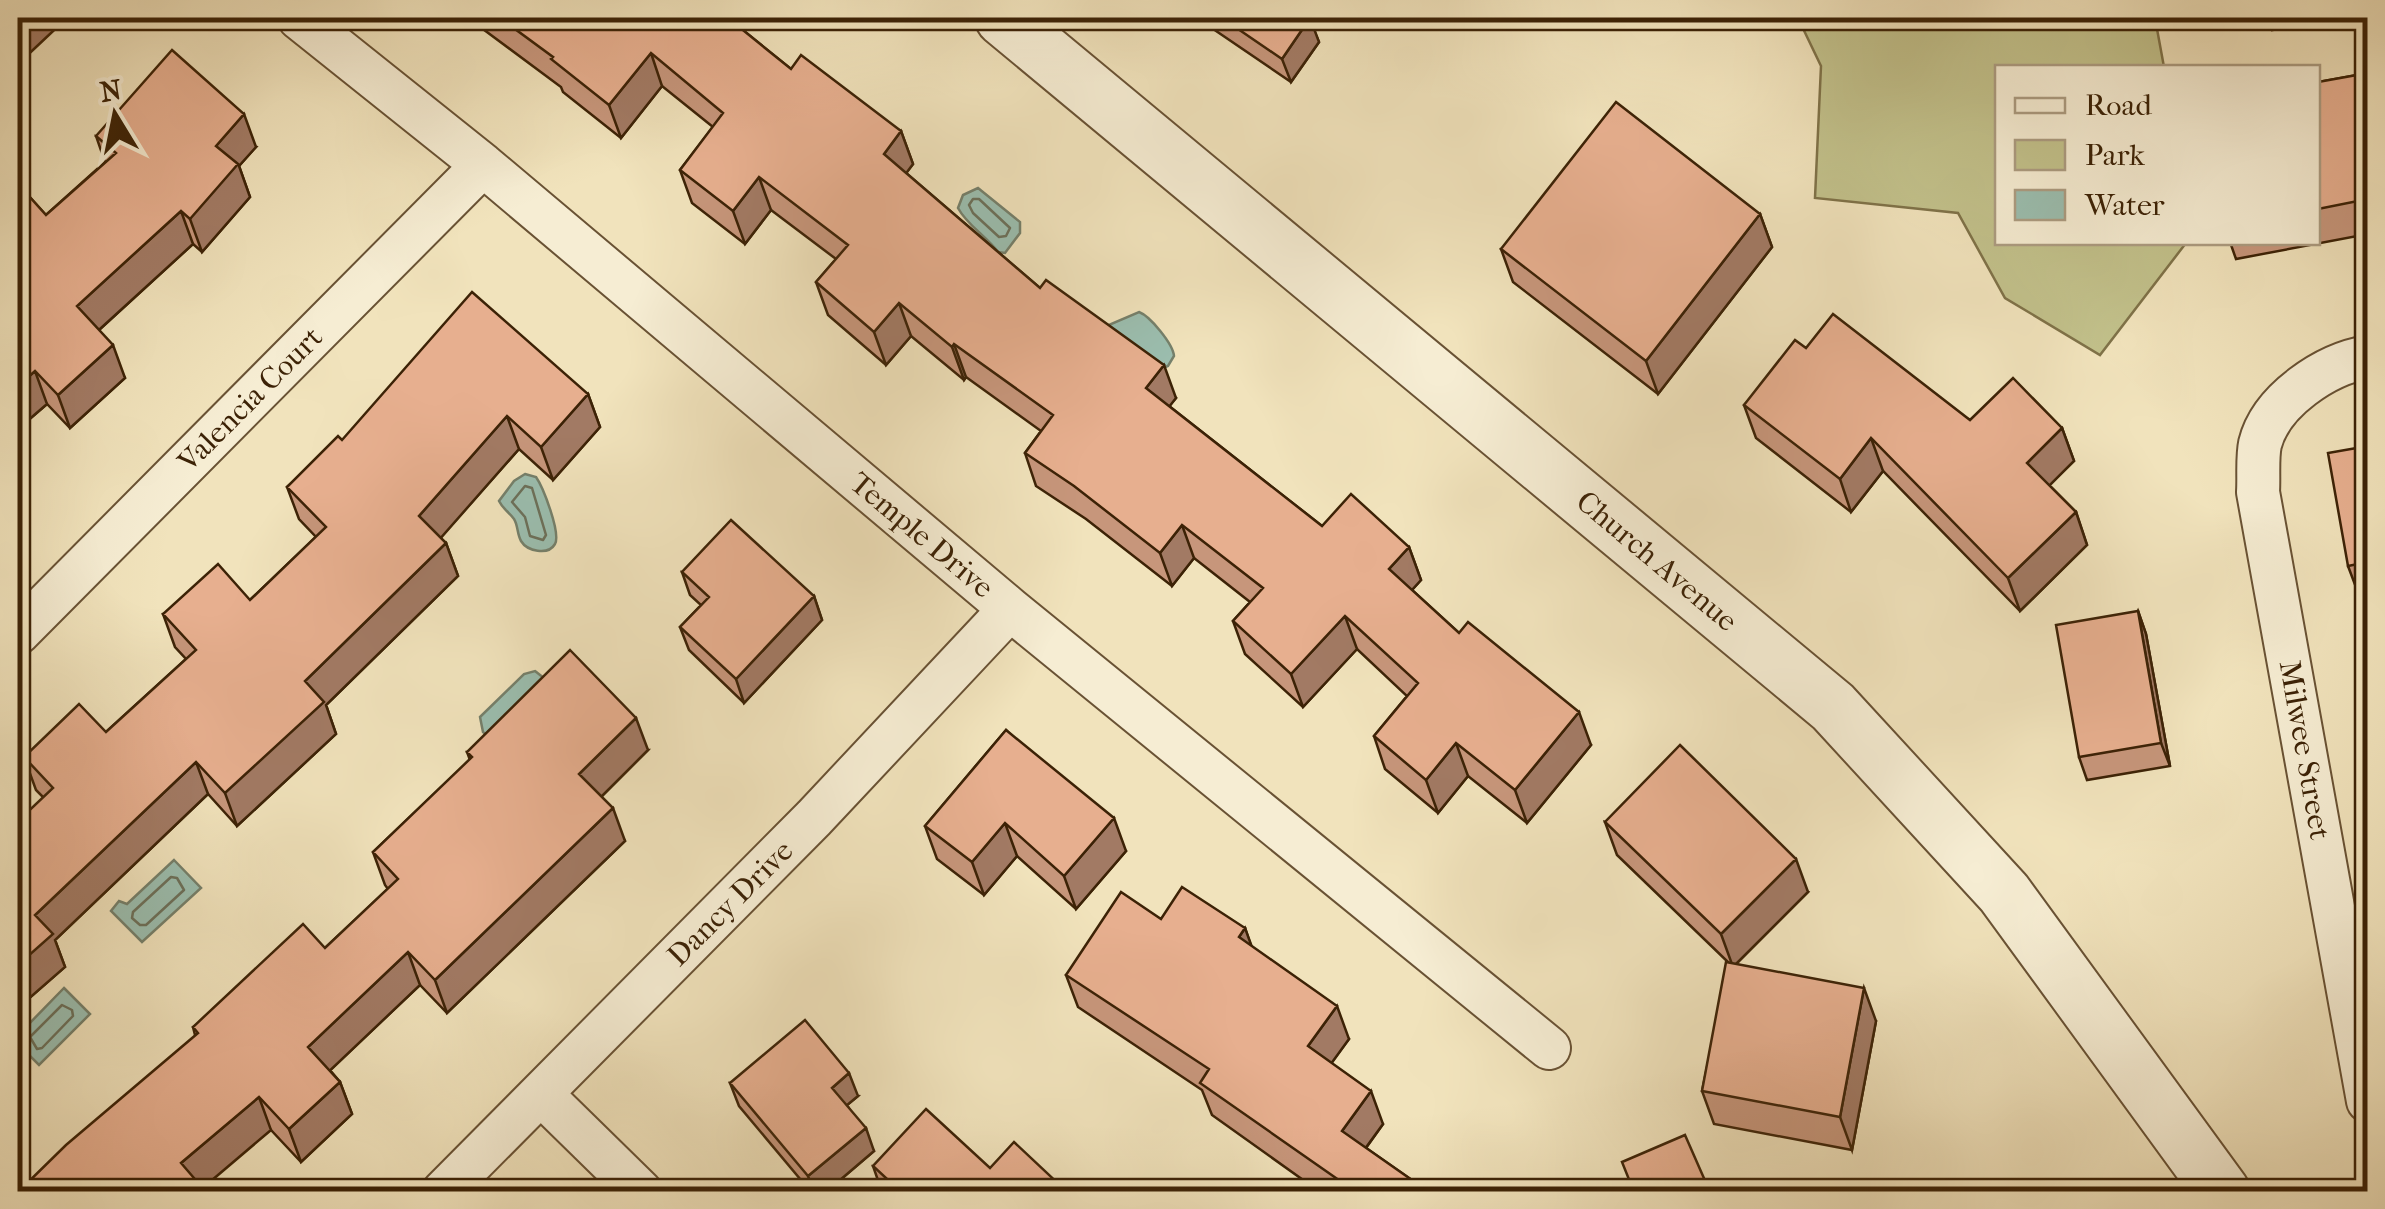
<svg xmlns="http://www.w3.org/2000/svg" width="2385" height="1209" viewBox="0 0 2385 1209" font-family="'IM FELL French Canon',serif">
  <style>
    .green { fill: #c2c18b; stroke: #7f7248; stroke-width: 2.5 }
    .water { fill: #9bbeaf; stroke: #75806b; stroke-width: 2.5 }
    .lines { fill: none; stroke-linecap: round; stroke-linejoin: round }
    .shore { stroke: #6c705a; stroke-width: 2.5 }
    .minor-casing { stroke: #695234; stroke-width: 46 }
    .tertiary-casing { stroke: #695234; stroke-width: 59 }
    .minor { stroke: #f6edd3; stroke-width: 42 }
    .tertiary { stroke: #f6edd3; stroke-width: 55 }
    .wall { fill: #c7967b; stroke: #3c2206; stroke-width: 2.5 }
    .shaded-wall { fill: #a27a64; stroke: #3c2206; stroke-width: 2.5 }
    .building { fill: #e7af8f; stroke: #3c2206; stroke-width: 2.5 }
    .labels { text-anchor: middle; stroke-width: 8; stroke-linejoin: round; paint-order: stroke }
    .street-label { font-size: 30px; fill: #3c2206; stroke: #f6edd3 }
  </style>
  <rect width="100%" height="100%" fill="#f1e3bc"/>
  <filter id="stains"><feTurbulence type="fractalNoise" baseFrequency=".002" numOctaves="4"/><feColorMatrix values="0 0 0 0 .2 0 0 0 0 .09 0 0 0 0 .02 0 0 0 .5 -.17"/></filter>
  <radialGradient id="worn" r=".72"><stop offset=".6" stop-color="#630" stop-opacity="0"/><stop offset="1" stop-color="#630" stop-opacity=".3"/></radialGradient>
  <path class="green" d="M1798,18h357l9,49 -166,1v174l188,1 -86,112 -95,-57 -47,-85 -143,-15 6,-132z"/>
  <path class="water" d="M978,188l42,34v11l-15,20 -7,-1c-12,-16 -31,-27 -40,-44l5,-13z
    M1139,312c11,4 34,32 35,44l-6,10 -8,3 -56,-42z
    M525,474l11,3c7,10 25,56 19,67 -7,12 -28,7 -34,-3 -4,-7 -3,-16 -7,-22 -6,-8 -11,-10 -15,-18l15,-20z
    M535,671l19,15 -66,50 -5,-4 -3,-15 44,-43z
    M174,860l27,28 -59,54 -31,-31 8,-10 8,3z
    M64,988l26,26 -51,51 -21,-21v-18l5,4z"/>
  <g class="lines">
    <path class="shore" d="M973,199h6l31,29 -4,8 -7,1 -26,-24 -4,-8z
      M525,486l7,2 14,47 -3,5 -13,-4 -5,-19 -13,-15z
      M171,877l6,1 7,12 -38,35h-6l-8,-7 1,-6z
      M62,1005l10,5 1,6 -31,32 -5,1 -7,-12z"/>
    <g class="minor-casing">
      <path id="minor" d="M299,18l184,147 527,444 539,439
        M2368,357c-42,7 -97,43 -108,87 -3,14 -1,33 -2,48l110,609
        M18,633l465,-468
        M541,1094l100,98
        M443,1192l371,-374 196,-209"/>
    </g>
    <g class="tertiary-casing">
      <path id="tertiary" d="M1003,18l830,689 171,186 218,299"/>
    </g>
    <use href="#minor" class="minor"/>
    <use href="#tertiary" class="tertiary"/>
  </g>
  <path class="wall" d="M468,18h260l63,51 110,62 12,33 -7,9 134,115 136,110 -7,8 153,120 87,21 12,33 -9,10 47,43 132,112 -64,78 -59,-47 -30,37 -53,-44 -11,-33 33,-40 -50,-47 -54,58 -58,-53 -12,-33 17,-19 -56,-44 -22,28 -86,-67 -50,-33 -11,-33 16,-22 -75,-54 -2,3 -53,-44 -25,29 -58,-50 -12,-33 20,-23 -65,-49 -26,34 -53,-41 -12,-33 33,-43 -51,-41 -41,52 -58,-46 -2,-5z
    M1197,18h112l10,24 -28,40z
    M2267,18h71v1l-66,11z
    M2368,73v161l-132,25 -6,-17h88v-160z
    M96,136l160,11 -17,19 11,31 -48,55 -9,-8 -94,86 26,48 -55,50 -23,-24 -29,25v-245l28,31 59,-53z
    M1760,214l12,33 -114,147 -145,-112 -12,-33z
    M1806,348l164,72 92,8 12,33 -25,24 27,27 11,33 -67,66 -137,-140 -32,41 -95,-74 -12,-33z
    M588,394l12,33 -47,53 -34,-31 -79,89 6,5 12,33 -132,129 10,29 -99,92 -29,-32 -153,146 10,27 -47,41 25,-211 -7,-7 -12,-33 82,-25 80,-73 -11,-12 -12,-33 87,-14 66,-63 -17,-18 -12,-32 55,-47z
    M2368,446v151l-8,1 -12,-32z
    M682,572l132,24 8,24 -78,83 -55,-53 -9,-23 21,-22 -11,-10z
    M2138,611l8,23 24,132 -83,14 -8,-23z
    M1006,730l120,121 -50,58 -59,-53 -33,39 -47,-36 -12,-33z
    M648,750l-47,47 24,44 -178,172 -27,-28 -90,85 10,12 12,32 -51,48 -30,-32 -76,-95 -2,-8 132,-79 63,-59 -3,-4 -12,-33 97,-92 -3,-8z
    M1605,822l203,70 -72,72 140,57 -24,129 -138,-26 -12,-33 27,-128 -112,-108z
    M1161,919l84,9 6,18 98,93 -18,24 52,61 -17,24 63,44h-109l-108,-77 -10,-25 -124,-83 -12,-32z
    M730,1083l128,13 -11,9 27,46 -48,41h-15l-72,-86z
    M873,1166l117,2 74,24h-182z"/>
  <path class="shaded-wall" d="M20,18h47l-49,46v-44z
    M1310,18l9,24 -28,40 -9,-23z
    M651,53l11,33 -41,52 -12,-33z
    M244,114l12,33 -17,19 11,31 -48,55 -12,-33 26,-73z
    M901,131l12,33 -17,23 -12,-33z
    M759,177l12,33 -26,34 -12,-33z
    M181,211l12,33 -104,95 -12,-33z
    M1760,214l12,33 -114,147 -12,-33z
    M899,303l12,33 -25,29 -12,-33z
    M954,344l12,33 -2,3 -12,-33z
    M113,345l12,33 -55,50 -12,-33z
    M1164,365l12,33 -18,23 -12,-33z
    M35,371l12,33 -29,25v-43z
    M588,394l12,33 -47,53 -12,-33z
    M507,416l12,33 -88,100 -12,-33z
    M2062,428l12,33 -35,35 -12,-33z
    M1871,438l12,33 -32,41 -11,-33z
    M2076,512l11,33 -67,66 -12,-33z
    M1182,525l12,33 -22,28 -12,-33z
    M446,543l12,33 -132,129 10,29 -99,92 -12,-33 80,-112z
    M1409,547l12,33 -20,22 -12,-33z
    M814,596l8,24 -78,83 -8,-24z
    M2138,611l8,23 24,132 -9,-23z
    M1345,616l12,33 -54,58 -12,-33z
    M1579,712l12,33 -64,78 -12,-33z
    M636,718l12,32 -57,57 -12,-33z
    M1456,743l12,33 -30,37 -12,-33z
    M196,762l12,32 -153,146 10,27 -47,41v-43l17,-50z
    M613,808l12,33 -178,172 -12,-33z
    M1114,818l12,33 -50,58 -12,-33z
    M1005,823l12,33 -33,39 -12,-33z
    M1796,859l12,33 -75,75 -12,-33z
    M1245,928l12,33 -18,-24z
    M408,952l12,33 -100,95 -12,-33z
    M1864,988l12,33 -24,129 -12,-33z
    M1337,1006l12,33 -29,40 -12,-33z
    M849,1073l9,23 -18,15 -8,-23z
    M340,1082l12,32 -51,48 -12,-33z
    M1371,1091l12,33 -29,40 -12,-33z
    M259,1097l12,33 -73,62 -17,-29z
    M866,1128l8,23 -48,41h-12l-6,-16z"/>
  <path class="building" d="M500,18h228l63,51 10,-14 100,76 -17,23 156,134 6,-8 118,85 -18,23 176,138 29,-32 58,53 -20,22 70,64 9,-11 111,90 -64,78 -59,-47 -30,37 -52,-44 44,-53 -73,-67 -54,58 -58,-53 30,-33 -81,-63 -22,28 -86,-67 -49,-33 28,-38 -99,-71 -2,3 -53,-44 -25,29 -58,-50 32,-37 -89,-68 -26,34 -53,-41 43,-57 -72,-60 -42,52 -58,-46 2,-2z
    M1222,18h88l-28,41z
    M172,50l72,64 -28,32 22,18 -48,55 -9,-8 -104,95 36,39 -55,50 -23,-24 -17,15v-202l28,31 70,-62 -20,-17z
    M2368,73v126l-50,10v-127z
    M1616,102l144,112 -114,147 -145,-112z
    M472,292l116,102 -47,53 -34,-31 -88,100 27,27 -141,138 19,21 -99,91 -29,-31 -161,153 18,19 -35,31v-144l35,-33 -29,-31 55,-53 27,28 90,-82 -33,-36 55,-50 32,36 76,-73 -39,-40 51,-51 4,4z
    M1833,314l137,106 43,-42 49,50 -35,35 49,49 -68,66 -137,-140 -31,41 -96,-74 51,-65 11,8z
    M2368,446v116l-20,4 -20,-113z
    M731,520l83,76 -78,83 -56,-52 29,-30 -27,-25z
    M2138,611l23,132 -82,14 -23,-132z
    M570,650l66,68 -57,56 34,34 -178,172 -27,-28 -100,95 32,35 -51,47 -30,-32 -78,66 25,29h-188l48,-47 132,-112 -5,-6 110,-103 22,24 73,-69 -25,-27 99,-95 -5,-5z
    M1006,730l108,88 -50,58 -59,-53 -33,39 -47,-36z
    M1680,745l116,114 -75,75 -116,-112z
    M1182,887l63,41 -6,9 98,69 -29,40 63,45 -29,40 87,61h-73l-156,-109 9,-14 -143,-94 55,-83 40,27z
    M1726,962l138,26 -24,129 -138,-26z
    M805,1020l44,53 -17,15 34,40 -58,48 -78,-93z
    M926,1109l64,59 24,-26 48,45 -4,5h-157l-28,-26z
    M1685,1135l25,57h-76l-12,-30z"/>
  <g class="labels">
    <g class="street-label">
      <text transform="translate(250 399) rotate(-45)" y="10">Valencia Court</text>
      <text transform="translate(922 535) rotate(40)" y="10">Temple Drive</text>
      <text transform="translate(1657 561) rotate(40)" y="10">Church Avenue</text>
      <text transform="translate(2305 750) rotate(80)" y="10">Milwee Street</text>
      <text transform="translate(730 903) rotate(-45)" y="10">Dancy Drive</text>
    </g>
  </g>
  <rect width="2385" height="1209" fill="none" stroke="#f1e3bc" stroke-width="60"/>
  <rect x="20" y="20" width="2345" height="1169" fill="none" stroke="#3c2206" stroke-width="5"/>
  <rect x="30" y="30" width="2325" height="1149" fill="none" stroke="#3c2206" stroke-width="2.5"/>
  <rect x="1995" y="65" width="325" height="180" fill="#f6edd3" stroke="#ac9c81" stroke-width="2.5"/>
  <rect x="2015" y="98" width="50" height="15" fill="#f6edd3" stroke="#ac9c81" stroke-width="2.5"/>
  <text x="2085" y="115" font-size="30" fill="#3c2206">Road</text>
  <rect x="2015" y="140" width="50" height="30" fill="#c2c18b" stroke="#ac9c81" stroke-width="2.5"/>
  <text x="2085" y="165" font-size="30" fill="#3c2206">Park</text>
  <rect x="2015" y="190" width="50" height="30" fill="#9bbeaf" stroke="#ac9c81" stroke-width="2.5"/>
  <text x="2085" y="215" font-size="30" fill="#3c2206">Water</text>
  <g transform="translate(115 115) rotate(350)" stroke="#f6edd3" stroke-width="8" paint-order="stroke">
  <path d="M0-8L18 38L0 25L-18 38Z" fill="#3c2206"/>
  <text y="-15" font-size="28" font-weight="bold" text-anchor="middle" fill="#3c2206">N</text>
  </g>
  <rect width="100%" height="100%" filter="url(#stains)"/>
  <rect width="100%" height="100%" fill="url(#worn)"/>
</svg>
